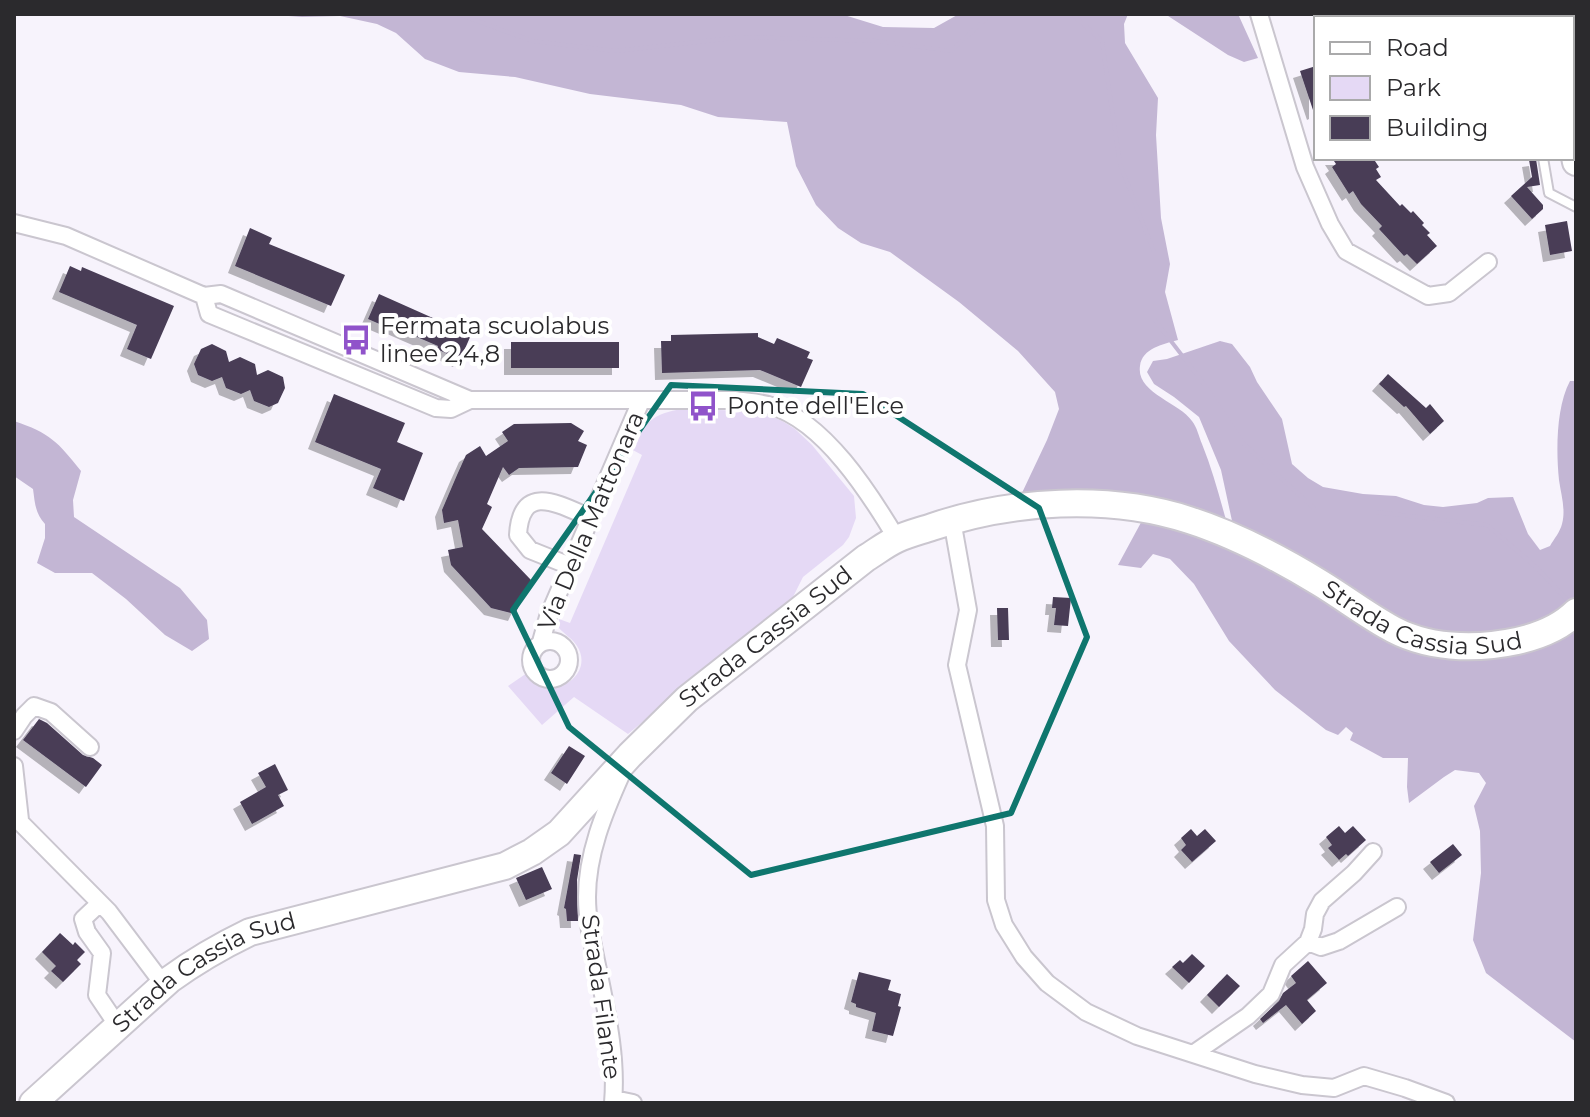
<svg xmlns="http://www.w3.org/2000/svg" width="1590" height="1117" viewBox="0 0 1590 1117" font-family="Montserrat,sans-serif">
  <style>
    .green { fill: #e5d9f5 }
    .forest { fill: #c3b6d4 }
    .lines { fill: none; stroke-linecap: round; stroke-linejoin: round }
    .stream { stroke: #c3b6d4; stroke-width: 4 }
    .building { fill: #483d56; filter: url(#shadow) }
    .lane-casing { stroke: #cac6cf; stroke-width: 12 }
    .street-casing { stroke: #cac6cf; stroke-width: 20 }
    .primary-casing { stroke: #cac6cf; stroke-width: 30 }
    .lane { stroke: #fff; stroke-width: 8 }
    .street { stroke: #fff; stroke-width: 16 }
    .primary { stroke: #fff; stroke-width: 26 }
    .marked { fill: none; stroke: #0f766e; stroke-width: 6; stroke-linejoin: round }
    .labels { text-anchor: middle; stroke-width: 8; stroke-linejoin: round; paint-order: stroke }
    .poi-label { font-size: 24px; fill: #2b2a2d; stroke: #fff; text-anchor: start }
    .street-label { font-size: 24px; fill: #2b2a2d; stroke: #fff }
  </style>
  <defs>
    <filter id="shadow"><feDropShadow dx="-7" dy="7" stdDeviation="0" flood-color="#0004"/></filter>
  </defs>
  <rect width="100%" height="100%" fill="#f7f3fc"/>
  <path class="green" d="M683,409l67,2 21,5 13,6 11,7 17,16 42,51 2,22 -7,19 -6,8 -40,32 -10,20 -165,137 -54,-37 -32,28 -34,-39 19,-13c23,33 69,2 50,-27 -4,-7 -13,-12 -18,-18v-9l11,4 72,-168 -11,-6c13,-26 22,-36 52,-40z"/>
  <path class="forest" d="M262,14h579l42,13 51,1 25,-14h169l-4,10 1,19 33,55 -2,37 5,83 9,46 -5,28 13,48c-14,4 -36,8 -38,26 -4,27 39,36 52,55 5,6 7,16 10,23 11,27 18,55 26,83l-207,-32 26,-55 12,-31 -4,-17 -37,-41 -59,-49 -69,-50 -29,-9 -23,-15 -22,-23 -20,-39 -9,-44 -69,-5 -37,-12 -91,-11 -75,-17 -56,-5 -34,-13 -29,-26 -19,-9 -37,-8 -38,1z
    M1165,14h73l20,44 -14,4 -16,-7z
    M1220,341l12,3 18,23 7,15 25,37 10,45 16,14 15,9 40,7 33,2 28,9 19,2 34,-4 11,-5 25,-1 15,37 12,16 10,-4c4,-7 10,-14 12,-22 4,-15 -1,-29 -3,-44 -3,-29 -3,-73 11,-99h6v213l-5,8 -20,17 -54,17 -80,-4 -183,-102 -13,-60 -22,-53 -25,-20 -20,-13 -7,-12 6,-11 14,-2z
    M14,421c36,12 44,21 67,50l-8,29 1,17 106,71 27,32 2,19 -17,12 -27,-16 -39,-36 -34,-26h-37l-18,-10 8,-25v-14c-10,-11 -10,-21 -12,-35l-19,-13z
    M1144,517l85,26 184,103 163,-23v419l-90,-69 -13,-33 8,-67 -1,-42 -6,-25 12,-23 -7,-10 -24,-3 -11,7 -35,26 -2,-16 1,-29h-25l-33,-18 3,-7 -7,-6 -8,8 -12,-5 -51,-40 -46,-49 -35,-57 -24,-25 -17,-5 -12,14 -23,-3z"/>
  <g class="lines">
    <path class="stream" d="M458,14l74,27 84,10 126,-14 134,4 75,10 40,-37
      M1072,14l30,27 18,123 34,88v67l50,65 40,60 74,68h57l112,13 49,42 36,38"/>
  </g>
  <path class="building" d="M1316,66v46l-2,1 -14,-42z
    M1332,158h41l6,9 -3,2 5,8 -5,3 24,26 2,-2 9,9 2,-2 11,12 -2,2 8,8 -3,2 10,11 -20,18 -10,-10 -3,2 -25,-27 3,-3 -21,-22 -8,-13 -4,3 -17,-27 4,-3z
    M1536,159l4,26 -13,2 16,18v4l-11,10 -21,-23 21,-19 -3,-17z
    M1567,221l5,30 -22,4 -5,-30z
    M250,228l22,10 -3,6 76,31 -14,31 -96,-40z
    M70,266l11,5 1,-4 92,39 -23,53 -24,-10 10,-24 -78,-33z
    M379,294l92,41 -11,25 -23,-11 1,-3 -28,-12 -18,-8 -1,3 -23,-10z
    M758,333v4l16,7 3,-6 33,14 -3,6 6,2 -12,27 -41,-17 -98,3 -1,-32h10v-6z
    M511,342h108v26h-108z
    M212,344l14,7 3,11 11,-5 15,7 2,11 11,-5 15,7 2,11 -7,15 -9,4 -15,-6 -4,-11 -9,4 -15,-6 -4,-11 -10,4 -14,-6 -4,-11 7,-15z
    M1388,374l38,34 4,-4 14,17 -14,13 -24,-28 -2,1 -25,-23z
    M334,394l71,29 -8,19 26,11 -19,48 -31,-13 8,-19 -66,-27z
    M571,423l13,8 -6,10 9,4 -9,22 -59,1 -10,7 -6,-8 -16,37 5,3 -10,22 49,51 -16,34 -24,-6 -40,-43 -3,-15 15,-3 -5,-27 -14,3 -2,-13 15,-35 9,-20 14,-9 6,10 22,-15 -6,-9 12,-8z
    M1053,597l18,1 -3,28 -14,-1 2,-17h-4z
    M997,608h11l1,32h-11z
    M39,719l8,4 36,32 10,3 9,7 -16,22 -63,-47z
    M569,746l16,10 -18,28 -16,-11z
    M275,764l13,26 -10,5 6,11 -32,18 -12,-22 26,-15 -8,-14z
    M1339,826l6,7 8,-7 13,14 -18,16 -2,-2 -7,6 -11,-12 4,-3 -6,-8z
    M1191,829l6,7 8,-7 11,12 -24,21 -11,-12 5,-5 -5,-7z
    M1453,844l9,11 -23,18 -9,-11z
    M574,854l7,1 -4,25 1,41h-11l-1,-12 -2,-1z
    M542,867l10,22 -26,11 -10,-22z
    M60,933l13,12 2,-3 10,10 -8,8 4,4 -18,18 -12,-11 5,-5 -14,-14z
    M1192,954l13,12 -16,17 -17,-16 8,-7 3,3z
    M1308,961l19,22 -20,17 9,11 -14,13 -16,-19 -23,18 -3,-4 19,-18 4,-8 13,-10 -5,-7z
    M859,972l32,8 -3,10 13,4 -3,12 3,1 -8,29 -21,-5 4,-18 -20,-6v-3l-5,-2z
    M1227,974l13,12 -21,21 -12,-12z"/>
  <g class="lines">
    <g class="lane-casing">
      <path id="lane" d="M1543,158l6,35 27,14"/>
    </g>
    <g class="street-casing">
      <path id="street" d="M1259,14l46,153 25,57 16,27 82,45 21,-3 39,-31
        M14,223l52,13 138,60 17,-2 249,106h264c12,2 25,2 37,6 53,15 99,88 126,133
        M204,296l5,18 227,94 15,1 19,-9
        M952,520l16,90 -11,55 38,161 1,74 8,25 20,32 23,26 39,29 51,24 118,38 47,11 32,3 30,-12 41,12 41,15
        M570,566l-40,-16 -12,-15c3,-54 42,-30 73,-17
        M531 660a19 19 0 1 1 38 0a19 19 0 1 1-38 0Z
        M541,642l7,-25 93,-216
        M14,731l10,-15 10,-10 17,6 39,35
        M14,766l6,54
        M14,816l95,96 55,73
        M100,903l-17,16 4,13 15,21 -5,42 21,31
        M1308,942l13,5 18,-6 58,-34
        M1193,1054l55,-38 23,-22 12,-29 25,-23 5,-13 2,-15 7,-13 32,-28 19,-21
        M614,1099l19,4
        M613,1103c4,-45 -6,-89 -15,-133 -5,-24 -11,-48 -11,-73 0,-43 17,-84 34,-122"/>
    </g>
    <g class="primary-casing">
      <g id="primary">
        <path d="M1545,14l1,4"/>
        <path d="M1572,142l4,20"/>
        <path id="s1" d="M33,1103l136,-123c26,-19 52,-34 81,-48l255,-66 27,-14 27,-19 71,-78 57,-56 179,-141c10,-6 20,-14 31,-19 11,-5 23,-8 35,-12 79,-27 177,-33 257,-7 47,15 90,38 131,63 23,14 44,30 67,43 38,23 88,24 130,15 22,-5 43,-13 59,-29"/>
      </g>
    </g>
    <use href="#lane" class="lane"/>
    <use href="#street" class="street"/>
    <use href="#primary" class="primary"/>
  </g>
  <path class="marked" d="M671,385l192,9 176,114 48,129 -76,176 -260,62 -182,-148 -56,-117z"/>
  <defs>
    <g id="bus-bare" transform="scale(2.4)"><path d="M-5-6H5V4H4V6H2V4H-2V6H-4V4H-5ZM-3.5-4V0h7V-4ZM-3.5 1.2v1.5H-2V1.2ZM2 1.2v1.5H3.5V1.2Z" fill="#9053ca" stroke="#fff" stroke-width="2.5" paint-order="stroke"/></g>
  </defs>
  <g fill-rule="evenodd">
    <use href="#bus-bare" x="356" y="340"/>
    <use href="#bus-bare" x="703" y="406"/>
  </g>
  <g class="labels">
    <g class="poi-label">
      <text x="380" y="334">Fermata scuolabus<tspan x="380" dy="28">linee 2,4,8</tspan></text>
      <text x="727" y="414">Ponte dell'Elce</text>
    </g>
    <g class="street-label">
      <text transform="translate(591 521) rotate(-67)" y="8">Via Della Mattonara</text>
      <text dy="8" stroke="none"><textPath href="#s1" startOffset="1610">Strada Cassia Sud</textPath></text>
      <text dy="8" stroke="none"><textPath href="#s1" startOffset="890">Strada Cassia Sud</textPath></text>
      <text dy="8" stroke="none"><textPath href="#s1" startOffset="218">Strada Cassia Sud</textPath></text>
      <text transform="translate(601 997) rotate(82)" y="8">Strada Filante</text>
    </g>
  </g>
  <rect width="1590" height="1117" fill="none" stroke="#2b2a2d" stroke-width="32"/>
  <rect x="1314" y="16" width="260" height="144" fill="#ffffff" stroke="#aaaaab" stroke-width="2"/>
  <rect x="1330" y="42" width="40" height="12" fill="#ffffff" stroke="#aaaaab" stroke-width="2"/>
  <text x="1386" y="56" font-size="24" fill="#2b2a2d">Road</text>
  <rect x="1330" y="76" width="40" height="24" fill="#e5d9f5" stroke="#aaaaab" stroke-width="2"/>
  <text x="1386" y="96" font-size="24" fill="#2b2a2d">Park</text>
  <rect x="1330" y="116" width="40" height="24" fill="#483d56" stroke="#aaaaab" stroke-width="2"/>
  <text x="1386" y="136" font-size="24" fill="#2b2a2d">Building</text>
</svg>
